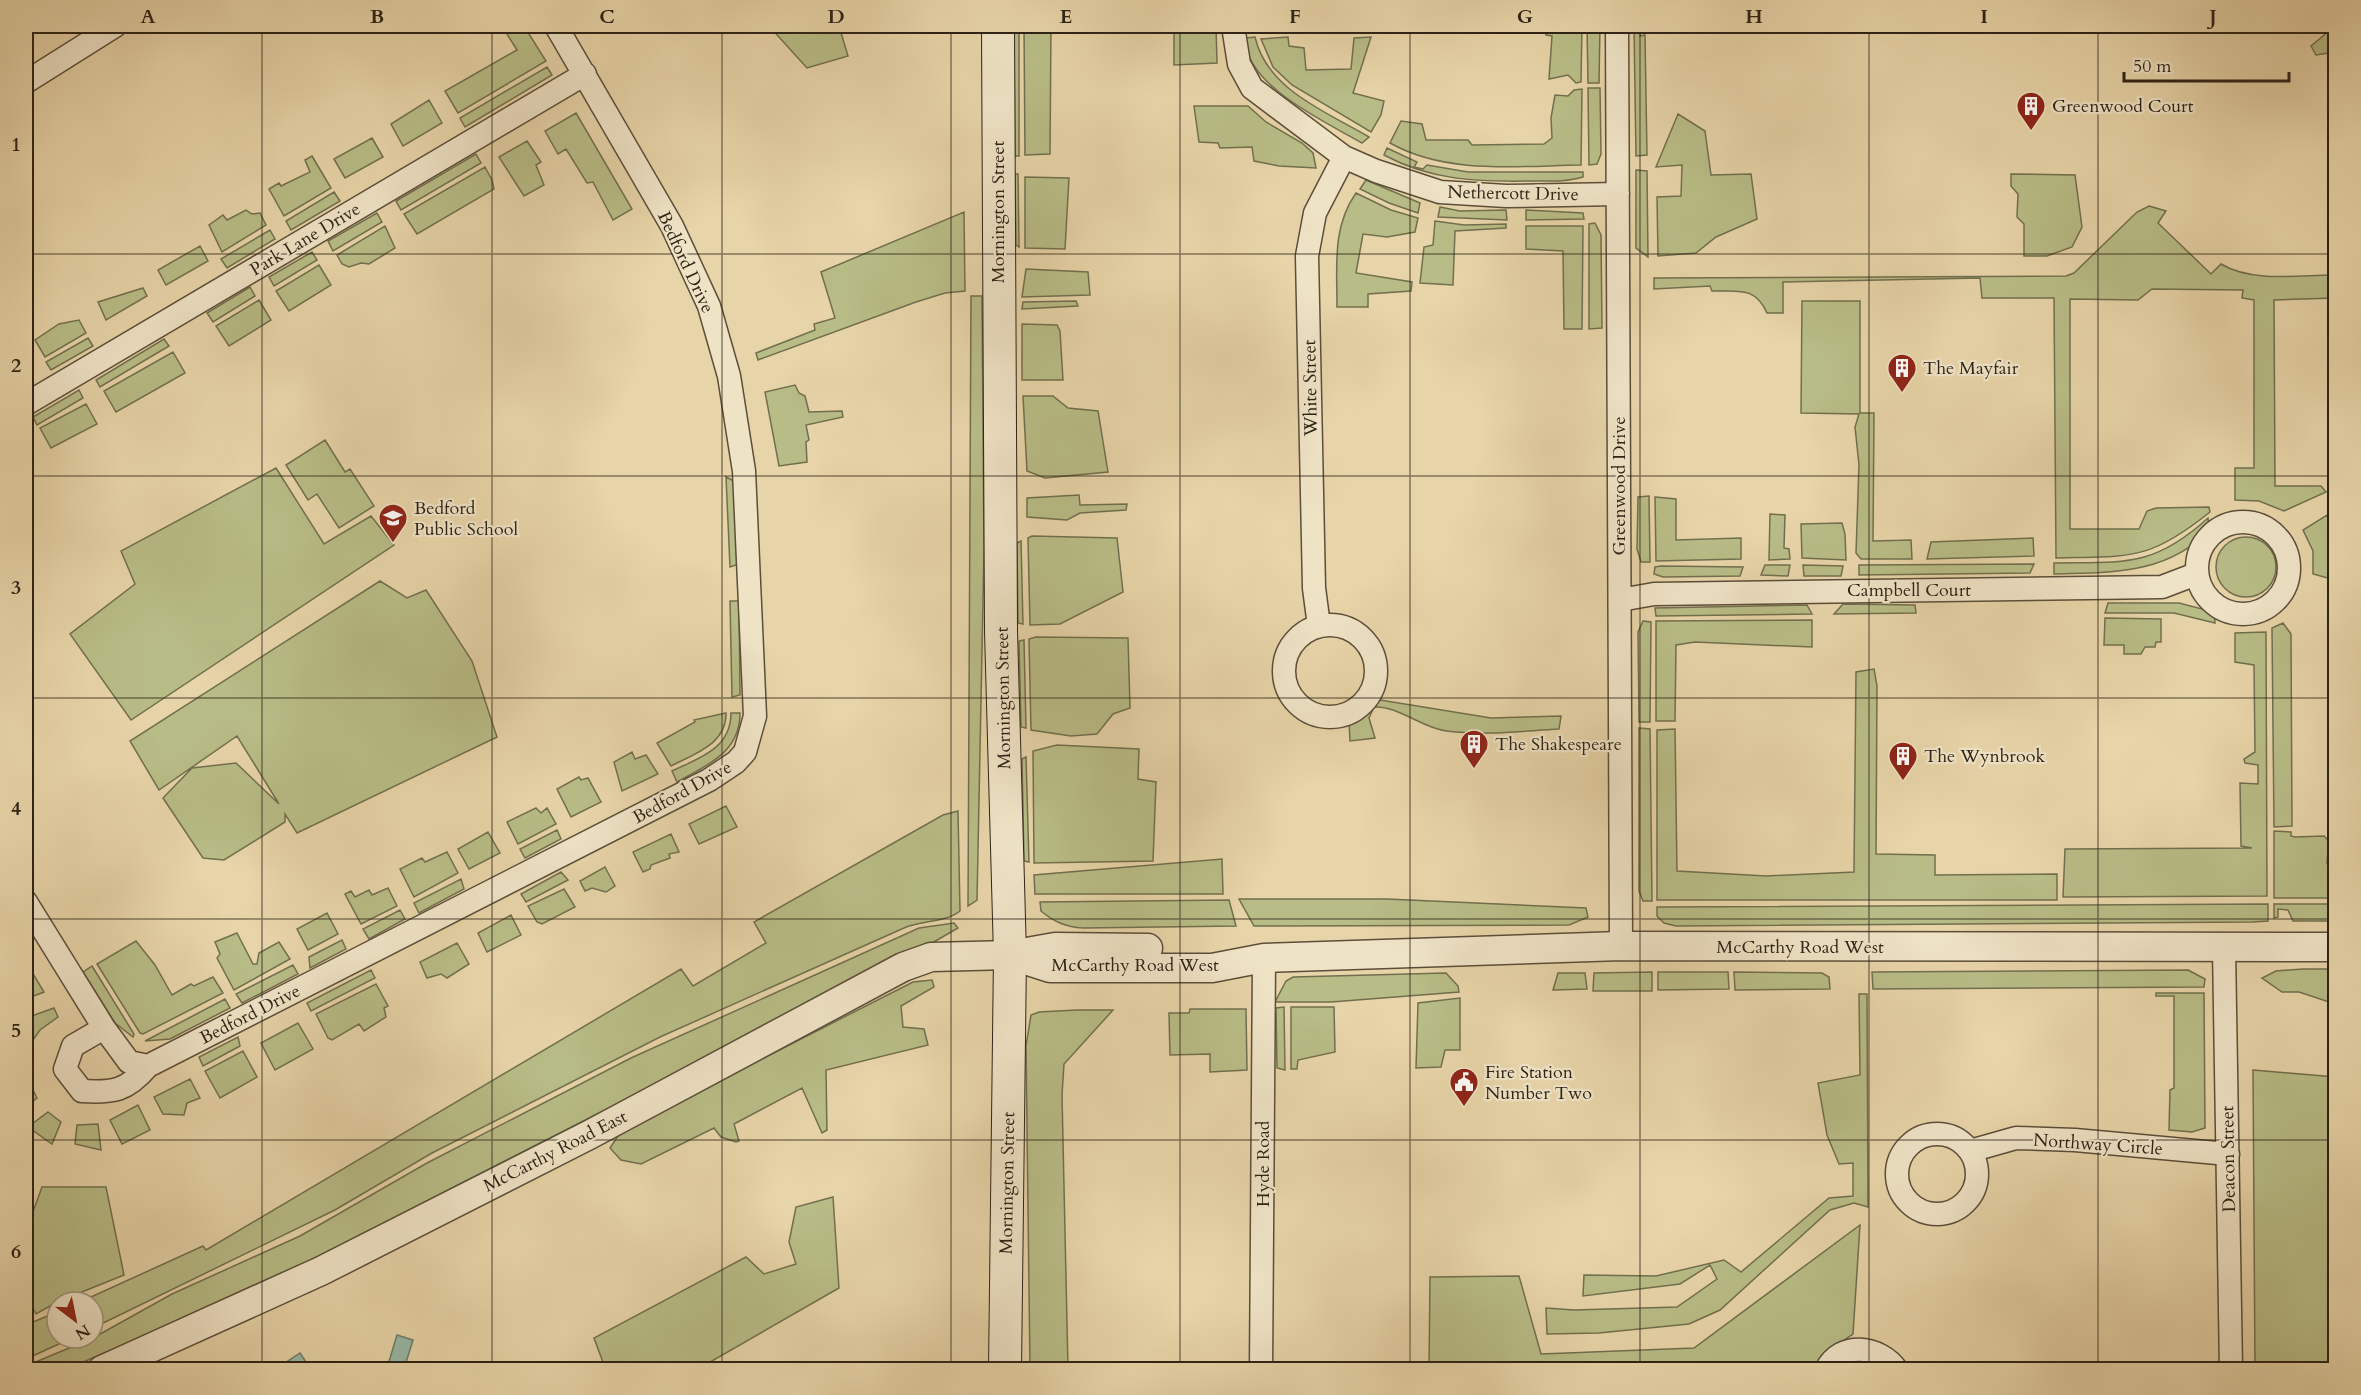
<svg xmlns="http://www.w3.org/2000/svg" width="2361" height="1395" viewBox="0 0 2361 1395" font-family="Cardo,serif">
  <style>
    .green { fill: #b8bc86; stroke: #726f4e; stroke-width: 1.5 }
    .water { fill: #97b9a4; stroke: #6d7d6b; stroke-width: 1.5 }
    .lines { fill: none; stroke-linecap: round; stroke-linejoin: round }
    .minor-casing { stroke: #5c4e3a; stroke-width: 25 }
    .tertiary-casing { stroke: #5c4e3a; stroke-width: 31 }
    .secondary-casing { stroke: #2d2216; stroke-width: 34 }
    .minor { stroke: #efe3c6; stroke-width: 22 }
    .tertiary { stroke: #efe3c6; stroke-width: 28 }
    .secondary { stroke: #efe3c6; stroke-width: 32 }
    .grid { fill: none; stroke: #2d2216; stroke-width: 1.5; stroke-opacity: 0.55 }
    .labels { text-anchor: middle; stroke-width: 4.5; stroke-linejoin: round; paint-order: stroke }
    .poi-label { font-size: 18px; fill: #2d2216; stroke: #efe3c6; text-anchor: start }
    .street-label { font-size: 18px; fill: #2d2216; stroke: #efe3c6 }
    .neatline { fill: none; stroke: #2d2216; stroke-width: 2 }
    .grid-label { font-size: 20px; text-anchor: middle; font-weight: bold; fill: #2d2216 }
  </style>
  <rect width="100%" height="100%" fill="#e7d4a8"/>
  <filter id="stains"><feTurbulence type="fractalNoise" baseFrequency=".00333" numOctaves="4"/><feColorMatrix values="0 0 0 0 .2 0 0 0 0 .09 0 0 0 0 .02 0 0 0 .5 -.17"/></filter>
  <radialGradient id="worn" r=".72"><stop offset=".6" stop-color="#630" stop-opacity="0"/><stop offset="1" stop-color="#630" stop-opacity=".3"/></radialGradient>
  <path class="green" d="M512,26h12l22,35 -88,52 -13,-22 72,-41 -10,-16z
    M769,26h70l9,30 -41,12z
    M1014,26h5v130h-4z
    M1024,26h27l-1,128 -25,1z
    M1174,26h42l1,37 -43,2z
    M1545,26h37l-1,56 -5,1 -8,-8 -19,4 3,-43 -6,-1z
    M1587,26h13l-1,57h-11z
    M1634,26h12l-5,4 -1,6 5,-1 2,120 -11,1z
    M2335,26v26l-19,3 -5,-9z
    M1255,37c12,53 72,75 114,100l-7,6c-34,-20 -119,-58 -116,-105z
    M1288,37l1,9 15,2 2,22 45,-1 3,-31 17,-1 -18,56 31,8 -3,14 -10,17 -79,-47 -19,-18 -12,-28z
    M547,67l5,8 -87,52 -5,-9z
    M1588,88h12l1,66 -4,10 -8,1z
    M1582,89l-1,76c-63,1 -134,10 -191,-22l11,-22 21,3 4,16h42l4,5 72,-1 8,-6 -1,-20 4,-23 13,1 6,-6z
    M429,100l13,23 -39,23 -12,-22z
    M1194,106h54l18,16 36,21 11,10 3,15 -37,-2 -25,-5 -2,-14 -32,1 -2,-5 -19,-1z
    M576,113l56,96 -19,11 -20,-38 -6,1 -21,-34 -8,5 -13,-23z
    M1678,114l27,17 6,44 40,-1 6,45 -41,18 -20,16 -38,3 -1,-59 24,-1 1,-31 -26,2z
    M372,138l11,19 -38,21 -11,-19z
    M527,141l14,21 -5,3 8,20 -20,11 -25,-39z
    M1387,148l30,14 -3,5 9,2 4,-4 41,7h115v5c-16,5 -34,4 -51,4 -53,1 -100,0 -148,-26z
    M476,154l5,9 -80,47 -5,-9z
    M312,156l19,32 -47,28 -15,-27 10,-6 2,3 29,-14 -5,-12z
    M485,167l7,13 2,9 -77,45 -13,-20z
    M1636,170l11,1 1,86 -12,-9z
    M1015,174h3l1,73 -3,-2z
    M2011,174l64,1 7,52 -10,20 -25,9h-23v-32l-7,-7 1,-23 -7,-8z
    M1025,177l44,1 -4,71 -40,-1z
    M1366,180l54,23 -2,10 -29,-10 -29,-14z
    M334,192l6,9 -49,29 -5,-9z
    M1356,193l35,17 27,8 -3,14 -28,5 -24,-3 -7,39 56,9 -1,9 -43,3v13h-31c0,-41 -5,-80 19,-114z
    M2149,206l17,5 -8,12 53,51 10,-10c32,19 78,11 114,11v23l-61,2 1,186h46l5,6 -42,19 -25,-10 -24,-1v-32h19v-168l-12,-2 1,-8 -91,-1 -14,11 -68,-1v230h69l8,-18 9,-3 53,-1 1,5c-61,49 -78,44 -154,46l-2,-260h-72l-2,-20 -197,4v31h-16c-12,-27 -28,-21 -55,-22l-2,-5 -56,3v-11l412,-2 8,-3 63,-61z
    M1440,207l20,4 46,-1 1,10 -69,-3z
    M246,210l6,4 8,-1 6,12 -44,27 -13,-27 14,-10 4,5z
    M1526,210l57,3 1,6 -58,1z
    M964,212l1,79 -20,2 -29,9 -158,58 -2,-7 59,-23 -1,-6 21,-6 -14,-46z
    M377,213l5,9 -49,29 -5,-10z
    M1435,221l29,4 42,-1v4l-51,3 -2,54 -33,-2 4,-36 9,-2z
    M1595,223l6,12 1,93 -13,1v-105z
    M385,226l10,22 -26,16 -8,-1 -12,4 -7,-3 -5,-9z
    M1526,226h57l-1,103h-18l-1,-78 -37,-2z
    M270,230l5,9 -48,29 -6,-9z
    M200,246l8,15 -42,24 -8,-15z
    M312,252l5,8 -43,26 -5,-9z
    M319,265l12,20 -42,26 -13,-20z
    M1026,269l62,3 2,23 -68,2z
    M250,287l5,9 -42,26 -6,-9z
    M143,288l4,8 -41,24 -8,-18z
    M971,296h11l2,255 -7,349 -9,6z
    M259,300l12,20 -42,26 -13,-20z
    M1076,301l2,5 -56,3 1,-7z
    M1802,301h58v112h14l-1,128 38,-1 1,19h-51l-5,-6 3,-88 -4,-38 4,-13 -58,-1z
    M79,320l7,13 -41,24 -10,-17 24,-16z
    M1022,324l35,1 3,6 3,49h-41z
    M88,338l5,8 -42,24 -5,-8z
    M164,339l5,7 -69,41 -4,-7z
    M173,352l12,21 -69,39 -12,-21z
    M795,385l4,8 6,3 4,16 33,-1 1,6 -37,8 3,15 -3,2 1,20 -28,4 -14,-74z
    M79,390l4,8 -46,27 -4,-8z
    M1023,396h30l15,12 30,3 10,61 -63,6 -18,-7z
    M86,404l11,20 -46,24 -11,-20z
    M325,440l20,32 5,-3 24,37 -35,22 -22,-34 -9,6 -22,-35z
    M276,468l48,76 47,-28 23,29 -263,175 -61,-86 65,-50 -14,-33z
    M726,477l8,4 5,83 -9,3z
    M1079,495l1,10 47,-1 -1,6 -46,3 -13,7 -40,-3v-19z
    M1649,496l1,66h-9l-4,-13 1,-52z
    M1655,497l21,2v41l65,-2v21l-85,2z
    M1770,514l15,1 -1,33 5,1 1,10 -21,1z
    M2327,515l8,18v47l-22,-6v-23l-10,-21z
    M2208,518l1,12c-42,45 -98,42 -155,44v-11c70,-1 99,5 154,-45z
    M1842,523l3,11 1,26 -44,-2 -1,-34z
    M1032,536l85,2 6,54 -63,32 -30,1 -2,-87z
    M2216 567a30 30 0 1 1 60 0a30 30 0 1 1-60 0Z
    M2033,538l1,18 -107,3 4,-17z
    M1021,541l2,83 -5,-1 -1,-80z
    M2034,564l-4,9 -171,2v-10z
    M1765,565h25l-2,11 -27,-1z
    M1803,565l40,1 -2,10h-37z
    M1661,566l82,1 -3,9 -77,1 -9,-3 1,-7z
    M380,581l27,17 19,-8 46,71 25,76 -200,96 -12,-19v8l-61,38 -21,-2 -40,-60 29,-30 44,-5 43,41 -42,-68 -78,54 -29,-49z
    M730,601h9l1,94 -8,2z
    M2108,603h71l35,9 1,11 -41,-10h-69z
    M1843,604l72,1 1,8 -82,1z
    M1807,605l5,9 -156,2 -1,-8z
    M2105,618l56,1v23h-5l-1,5h-10l-4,7h-17v-9h-20z
    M1812,620v27l-117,-5 -19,3 -1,76h-19v-100z
    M1643,621l8,1 -1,100h-11l-1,-90z
    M2283,623l8,11 1,192 -18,1 -2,-199z
    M2266,632l1,264 -204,1 2,-48 187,-1 -11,-2 -1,-63 18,1v-19l-13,-2 -1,-4 11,-7 -1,-87 -19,-3v-29z
    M1036,637l92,1 2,70 -17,6 -16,20 -26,2 -40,-6 -2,-91z
    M1024,640l2,88 -5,-1 -2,-86z
    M1874,669l3,17 -1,168 59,1v20l122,-1v26h-400v-170l18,-1 2,142 89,5 88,-4 2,-200z
    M1374,699l117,19 70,-2 -2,13c-37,2 -75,7 -112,2 -26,-3 -47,-25 -73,-24l-5,11 6,20 -25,3 -1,-20z
    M726,713c1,31 -32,41 -55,53l-14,-23 38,-21 -1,-2z
    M731,713h9c0,40 -33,52 -63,69l-5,-11c27,-13 59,-22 59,-58z
    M1639,728l11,1 2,172h-9l-4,-10z
    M1057,745l82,4 -1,30 18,3 -3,79 -119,2 -1,-112z
    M632,752l3,7 11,-4 12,19 -36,17 -8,-29z
    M1026,757l3,105 -5,-1 -2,-102z
    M579,777l2,3 7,-2 13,24 -30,15 -14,-28z
    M726,806l11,21 -38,17 -10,-20z
    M536,808l5,5 6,-5 9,16 -38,20 -11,-22z
    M958,811l2,100c-15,12 -38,9 -56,17l-244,109 -228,116 -97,57 -242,118v-26h-13l123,-56 3,4 475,-281 12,17 73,-43 -12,-21 189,-107z
    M557,830l4,9 -36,19 -5,-9z
    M2274,831l17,1v4l4,1 29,-1 5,5 -2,22h8v35h-61z
    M488,832l12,21 -31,16 -11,-20z
    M671,834l8,18 -10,2 1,4 -19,7 -1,4 -7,3 -10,-20z
    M447,852l11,21 -44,24 -14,-28 22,-11 3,4z
    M1222,859l1,35h-188l-1,-19z
    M605,867l10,19 -9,6 -14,-4 -7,3 -5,-10z
    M561,872l7,8 -42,22 -5,-8z
    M461,879l3,10 -45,24 -5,-10z
    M388,888l9,18 -36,18 -16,-30 6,-3 4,6 14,-7 3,5z
    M564,889l11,18 -33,17 -5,-2 -9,-16z
    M1239,899h148l199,9 2,9 -19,8 -315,1z
    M1229,900l7,26 -153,2c-17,-1 -29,-6 -42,-17l-1,-9z
    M2268,904v17l-15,1 -577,4 -12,-3 -7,-7v-9z
    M2274,904h61v17h-42l-5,-11 -10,-1v8l-4,1z
    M400,910l5,9 -36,20 -6,-10z
    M327,913l11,21 -30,16 -11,-21z
    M511,915l10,20 -34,17 -9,-19z
    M954,923l4,5 -26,15 -668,341 -197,85h-41v-3l67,-28 79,-44 128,-58 127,-73 204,-105 288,-130z
    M237,933l16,31h4l2,-11 20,-11 11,17 -56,31 -17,-32 3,-4 -5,-12z
    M342,940l4,9 -36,19 -1,-11z
    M136,941l19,24 17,30 19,-11 3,2 19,-9 10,16 -80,41 -3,-1 -43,-69z
    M457,943l12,21 -22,14 -6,-4 -14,4 -7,-16z
    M26,962l18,30 -18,7z
    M293,965l5,9 -56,29 -6,-9z
    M92,966l42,68 -1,3 -18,-14 -32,-51z
    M2303,969h32v35l-36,-12h-17l-20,-14 14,-7z
    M371,970l4,8 -64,33 -4,-8z
    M2188,970l17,9 -1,8 -331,2 -1,-17z
    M1652,972v19h-59l1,-18z
    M1658,972h70l1,17 -71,1z
    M1734,972l88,1 7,4 1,12 -95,1z
    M1446,973l12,13 1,6 -128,10h-56l11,-21 7,-4z
    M1558,973h27l2,16 -34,1z
    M932,980l2,7 -33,19 2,21 21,2 4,16 -102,25 1,60 -5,3 -20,-45 -68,36 5,17 -3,1 -15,-5 -7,-9 -73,36 -20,-4 -11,-12 12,-18 291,-148z
    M376,984l12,22 -4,2 2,9 -22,14 -5,-7 -27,16 -4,-2 -12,-24z
    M2156,993h48l1,135 -13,4 -23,-2 1,-40 4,-2v-92h-18z
    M1859,994h8l1,213 -14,-4 -24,7 -110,100 -31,14 -90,9 -52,1 -1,-26 28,2 103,-3 40,-28 -7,-14 -30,19 -97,12 1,-21 72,1 68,-16 17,12 88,-74 24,-2v-33l-14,1 -12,-29 -9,-52 42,-8z
    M1460,998v52h-15l-4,17 -25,1 2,-65z
    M225,999l5,9 -60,31 -25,2z
    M1284,1007l1,63 -8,-2 -1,-60z
    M1291,1007h43l1,45 -37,8 -1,9h-6z
    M54,1008l4,9 -18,13 -14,20v-32z
    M1190,1009h56l1,61 -37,2v-18l-40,1 -1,-42h20z
    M1077,1010h36l-49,54 -2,31 6,274h-38l-4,-323 5,-31 8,-3z
    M298,1023l15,26 -38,21 -14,-27z
    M238,1037l2,9 -37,20 -4,-9z
    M243,1051l14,26 -37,21 -15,-27z
    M29,1068l3,20 5,10 -11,9v-37z
    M2253,1070l82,7v292h-80z
    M190,1079l10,19 -13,5 -3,12 -21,-1 -9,-17z
    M138,1105l12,25 -28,14 -12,-24z
    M48,1112l13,10 -9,22 -24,-17z
    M98,1124l3,26 -26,-6 2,-19z
    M42,1187h64l18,88 -67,27 -21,12 -10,-19v-64z
    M833,1197l6,91 -141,81h-99l5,-4 -10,-27 152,-81 18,17 32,-10 -7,-22 7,-35z
    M1860,1225l-7,109 -32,22 -3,13 -389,1 1,-93 89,-1 22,78 153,-6z
    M57,1312v26h15l-46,21v-34z"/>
  <path class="water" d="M397,1335l16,5 -9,29 -17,-1z
    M300,1353l10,15 -34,1z"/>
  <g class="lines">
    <g class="minor-casing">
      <path id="minor" d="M1233,26l6,38 13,24 92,69 32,14 64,21 66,4 112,-2
        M1617,26l4,920
        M26,82l89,-56
        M26,404l559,-330
        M2197 568a46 46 0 1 1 92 0a46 46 0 1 1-92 0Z
        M1620,600l34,-6 508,-7 34,-13
        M1284 671a46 46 0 1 1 92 0a46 46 0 1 1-92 0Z
        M1319,626l-5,-38 -7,-332 8,-43 29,-56
        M26,902l78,126 25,34 19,4 561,-286 27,-18 9,-10 10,-36 -11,-245 -15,-95 -20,-70 -37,-80 -116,-200
        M2224,948l7,422
        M104,1028l-31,18 -8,23 17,22c31,2 45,0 66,-25
        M1897 1174a40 40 0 1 1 80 0a40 40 0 1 1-80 0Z
        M1970,1151l46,-13 59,2 153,14
        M1261,1370l3,-412
        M1826,1370c15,-30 54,-24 71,0"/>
    </g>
    <g class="tertiary-casing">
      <path id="tertiary" d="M1010,955l40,13h162l52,-10 357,-12 715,1
        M102,1370l219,-99 268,-136 314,-168 28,-10 79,-2 45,-8 93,1"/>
    </g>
    <g class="secondary-casing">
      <path id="secondary" d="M998,26l3,605 9,324 -5,415"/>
    </g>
    <use href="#minor" class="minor"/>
    <use href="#tertiary" class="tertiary"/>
    <use href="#secondary" class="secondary"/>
  </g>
  <path class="grid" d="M262,26v1344M492,26v1344M722,26v1344M951,26v1344M1180,26v1344M1410,26v1344M1640,26v1344M1869,26v1344M2098,26v1344M26,254h2310M26,476h2310M26,698h2310M26,919h2310M26,1140h2310"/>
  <defs>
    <g id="building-pin" transform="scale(1.5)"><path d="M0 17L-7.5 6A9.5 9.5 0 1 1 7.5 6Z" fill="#8f2418" stroke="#efe3c6"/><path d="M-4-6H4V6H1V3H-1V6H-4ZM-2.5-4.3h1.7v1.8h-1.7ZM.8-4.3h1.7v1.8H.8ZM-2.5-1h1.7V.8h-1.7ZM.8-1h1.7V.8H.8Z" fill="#fff"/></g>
    <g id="school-pin" transform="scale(1.5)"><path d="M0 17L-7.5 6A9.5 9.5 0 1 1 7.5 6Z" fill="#8f2418" stroke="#efe3c6"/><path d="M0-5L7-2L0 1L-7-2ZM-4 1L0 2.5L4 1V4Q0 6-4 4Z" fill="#fff"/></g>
    <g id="civic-pin" transform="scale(1.5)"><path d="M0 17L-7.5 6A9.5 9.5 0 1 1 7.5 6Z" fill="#8f2418" stroke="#efe3c6"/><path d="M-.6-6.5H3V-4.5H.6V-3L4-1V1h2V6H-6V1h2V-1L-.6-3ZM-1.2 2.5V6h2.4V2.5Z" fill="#fff"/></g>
  </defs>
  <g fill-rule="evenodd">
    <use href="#building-pin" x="2031" y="106"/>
    <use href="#building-pin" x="1902" y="368"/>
    <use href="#school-pin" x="393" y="518"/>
    <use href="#building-pin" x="1474" y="744"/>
    <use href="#building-pin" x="1903" y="756"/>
    <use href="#civic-pin" x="1464" y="1082"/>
  </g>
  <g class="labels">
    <g class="poi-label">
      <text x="2052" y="112">Greenwood Court</text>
      <text x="1923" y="374">The Mayfair</text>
      <text x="414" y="514">Bedford<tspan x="414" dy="21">Public School</tspan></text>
      <text x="1495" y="750">The Shakespeare</text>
      <text x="1924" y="762">The Wynbrook</text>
      <text x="1485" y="1078">Fire Station<tspan x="1485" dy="21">Number Two</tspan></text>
    </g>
    <g class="street-label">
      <text transform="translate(1513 193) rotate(1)" y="6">Nethercott Drive</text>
      <text transform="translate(998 212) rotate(-90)" y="6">Mornington Street</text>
      <text transform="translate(305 239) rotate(-31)" y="6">Park Lane Drive</text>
      <text transform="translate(686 262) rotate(65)" y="6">Bedford Drive</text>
      <text transform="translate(1310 388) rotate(-91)" y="6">White Street</text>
      <text transform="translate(1619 486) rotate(-90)" y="6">Greenwood Drive</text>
      <text x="1909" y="596">Campbell Court</text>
      <text transform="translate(1003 698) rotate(-91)" y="6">Mornington Street</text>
      <text transform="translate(682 792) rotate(-29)" y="6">Bedford Drive</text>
      <text x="1800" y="953">McCarthy Road West</text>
      <text x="1135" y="971">McCarthy Road West</text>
      <text transform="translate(250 1014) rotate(-27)" y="6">Bedford Drive</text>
      <text transform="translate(2098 1144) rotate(4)" y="6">Northway Circle</text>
      <text transform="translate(555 1151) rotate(-27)" y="6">McCarthy Road East</text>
      <text transform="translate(2228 1159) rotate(-91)" y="6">Deacon Street</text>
      <text transform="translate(1263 1164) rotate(-90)" y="6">Hyde Road</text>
      <text transform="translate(1007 1183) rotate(-89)" y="6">Mornington Street</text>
    </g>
  </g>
  <rect width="2361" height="1395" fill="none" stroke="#e7d4a8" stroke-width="66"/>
  <g transform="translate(75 1320) rotate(148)"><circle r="28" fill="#efe3c6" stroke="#a19680" stroke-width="1.5"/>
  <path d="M0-4.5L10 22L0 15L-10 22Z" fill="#8f2418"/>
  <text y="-9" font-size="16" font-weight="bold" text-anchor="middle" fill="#2d2216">N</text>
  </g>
  <path d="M2124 72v9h165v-9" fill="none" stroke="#2d2216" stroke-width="3"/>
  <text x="2133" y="72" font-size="18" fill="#2d2216" stroke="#efe3c6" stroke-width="4.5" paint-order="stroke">50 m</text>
  <rect x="33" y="33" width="2295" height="1329" class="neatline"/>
  <g class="grid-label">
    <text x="148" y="23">A</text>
    <text x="377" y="23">B</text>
    <text x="607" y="23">C</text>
    <text x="836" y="23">D</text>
    <text x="1066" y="23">E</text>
    <text x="1295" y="23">F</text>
    <text x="1525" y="23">G</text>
    <text x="1754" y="23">H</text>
    <text x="1984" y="23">I</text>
    <text x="2213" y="23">J</text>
    <text x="16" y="151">1</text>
    <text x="16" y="372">2</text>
    <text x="16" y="594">3</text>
    <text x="16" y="815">4</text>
    <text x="16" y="1037">5</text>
    <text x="16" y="1258">6</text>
  </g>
  <rect width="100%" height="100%" filter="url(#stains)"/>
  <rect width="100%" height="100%" fill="url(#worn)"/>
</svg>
